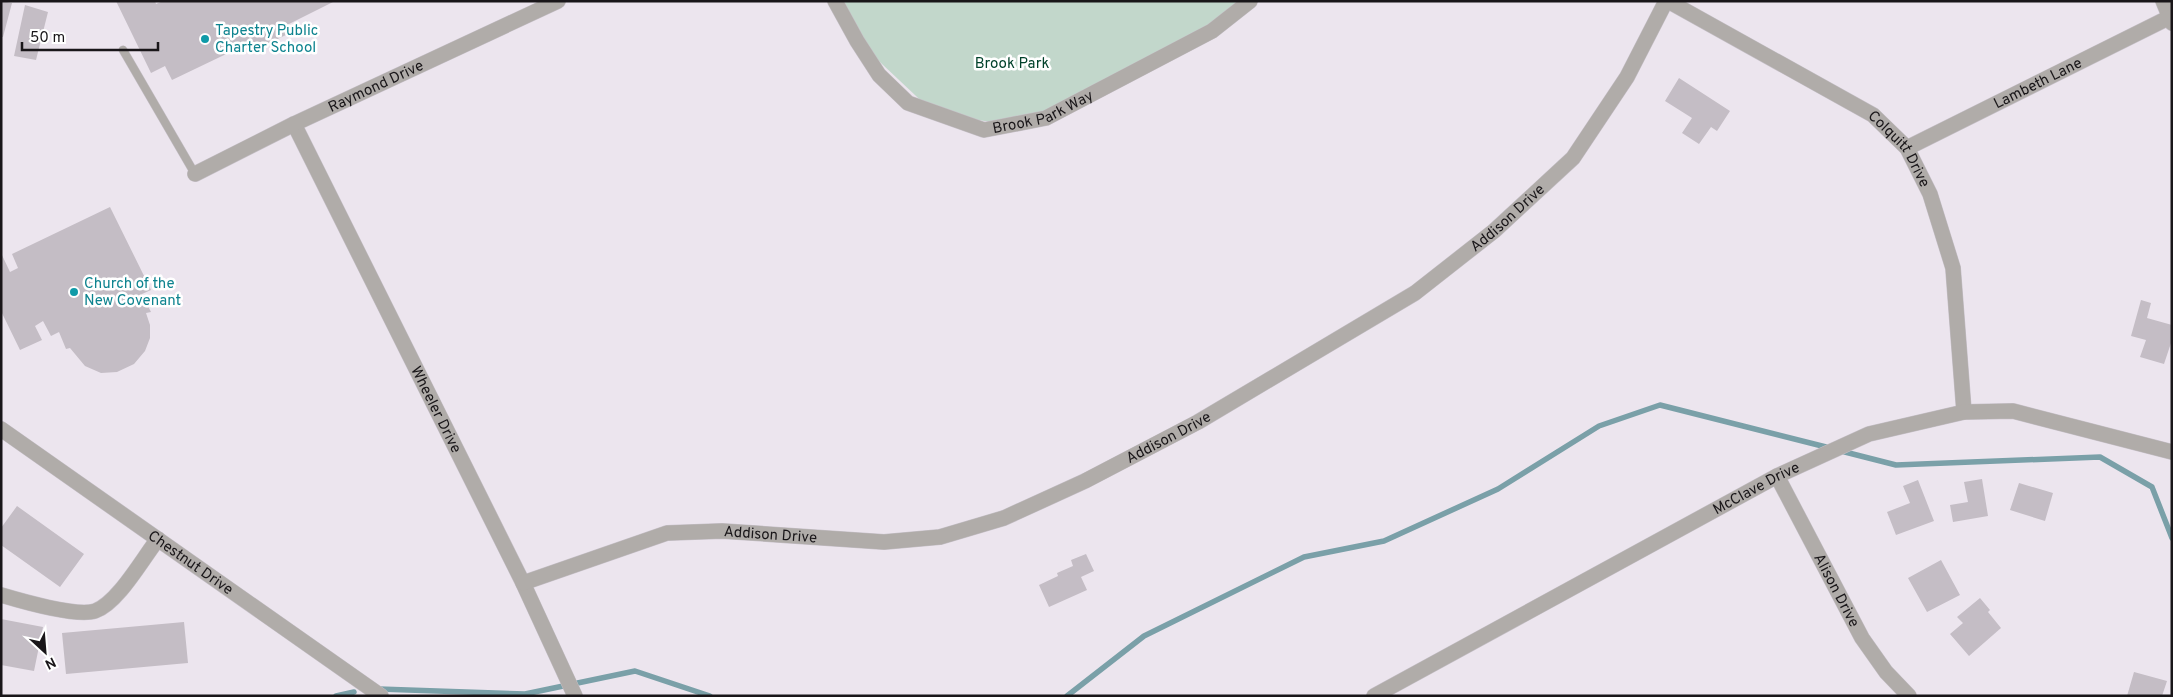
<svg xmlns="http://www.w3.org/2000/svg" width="2173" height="697" viewBox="0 0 2173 697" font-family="Overpass,sans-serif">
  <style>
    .green { fill: #c2d7cb }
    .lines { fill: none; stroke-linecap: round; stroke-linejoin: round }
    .stream { stroke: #7aa0a8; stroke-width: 5.5 }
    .building { fill: #c4bdc5 }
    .service-casing { stroke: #c6c0c8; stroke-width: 9 }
    .minor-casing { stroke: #c6c0c8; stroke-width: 16 }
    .service { stroke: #b0aca9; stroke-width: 8 }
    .minor { stroke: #b0aca9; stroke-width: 15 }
    .culture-dot { fill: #0f9aa8; stroke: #fff; stroke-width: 2 }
    .labels { text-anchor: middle; stroke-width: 5; stroke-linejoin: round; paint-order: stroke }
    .culture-label { font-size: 15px; fill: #0d838f; stroke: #fff; text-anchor: start }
    .park-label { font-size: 15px; fill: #00412a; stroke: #fff }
    .street-label { font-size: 15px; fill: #191619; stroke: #fff }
  </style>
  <rect width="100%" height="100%" fill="#ece5ee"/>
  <path class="green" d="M839,1h408l-35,30 -190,96 -88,-14 -70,-66z"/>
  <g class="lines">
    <path class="stream" d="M1841,451l55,14 204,-8 52,30 20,51
      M379,689l146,5 110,-23 75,25
      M336,696l18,-4
      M1067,696l77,-60 160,-79 80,-16 114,-52 101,-63 61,-21 170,43"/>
  </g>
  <path class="building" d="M1,1l11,2 -9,34h-2z
    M116,1h39l1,3 7,-3h172l-50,25 3,8 -40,19 -3,-8 -73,35 -7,-14 -14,7z
    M25,5l23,7 -12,48 -22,-4z
    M1679,78l51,33 -13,20 -6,-4 -12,17 -17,-11 10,-15 -27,-17z
    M110,207l41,83 -9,4 9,18 -5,1 4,12v13l-5,13 -11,13 -17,8 -16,1 -16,-7 -15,-18 -4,1 -7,-17 -8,4 -8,-15 -8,5 7,14 -22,10 -19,-39v-58l9,19 8,-4 -6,-14z
    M2141,300l10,3 -4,15 25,7v15l-8,24 -24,-7 6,-17 -15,-4z
    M1982,479l6,37 -35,6 -3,-17 18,-3 -4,-20z
    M1918,480l16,41 -38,14 -9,-23 23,-9 -7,-17z
    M2019,483l34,10 -8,28 -35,-11z
    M17,506l67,48 -24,33 -59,-42v-17z
    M1086,554l8,17 -13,6 6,13 -38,17 -10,-22 19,-9 -1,-3 16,-7 -2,-6z
    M1941,560l19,35 -33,17 -19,-34z
    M1980,598l10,12 -2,2 13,16 -32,28 -19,-22 13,-11 -6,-6z
    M1,619l42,8 -9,44 -33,-6z
    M184,622l4,41 -122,11 -4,-41z
    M2134,672l33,9 -5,15h-35z"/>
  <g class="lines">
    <g class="service-casing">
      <path id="service" d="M123,50l72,124"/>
    </g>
    <g class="minor-casing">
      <g id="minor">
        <path id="s1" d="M835,1l22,40 22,34 29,28 76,27 62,-12 166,-87 38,-30"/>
        <path id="s2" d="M1668,1l205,114 34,33 23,46 23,74 11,144"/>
        <path d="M2163,1l9,22"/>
        <path id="s3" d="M294,124l229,459 52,113"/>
        <path id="s4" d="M1907,148l261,-130"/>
        <path id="s5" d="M195,174l99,-50 264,-123"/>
        <path id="s6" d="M1,429l380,267"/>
        <path id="s7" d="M1777,476l85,162 24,34 23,24"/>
        <path id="s8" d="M523,583l144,-50 55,-2 162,11 56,-5 64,-19 81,-37 113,-59 217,-129 79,-62 79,-73 54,-81 39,-76"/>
        <path d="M1,595c20,6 76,22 94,16 23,-8 48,-53 63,-72"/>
        <path id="s9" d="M1374,696l403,-220 92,-42 95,-22 49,-1 159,41"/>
      </g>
    </g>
    <use href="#service" class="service"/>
    <use href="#minor" class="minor"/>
  </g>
  <g class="culture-dot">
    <circle cx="205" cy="39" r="5"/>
    <circle cx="74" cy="292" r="5"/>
  </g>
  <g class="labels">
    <g class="culture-label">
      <text x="215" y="35">Tapestry Public<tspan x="215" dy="17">Charter School</tspan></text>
      <text x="84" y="288">Church of the<tspan x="84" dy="17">New Covenant</tspan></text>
    </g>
    <g class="park-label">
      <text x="1012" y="68">Brook Park</text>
    </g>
    <g class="street-label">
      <text dy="5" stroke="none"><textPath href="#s4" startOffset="146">Lambeth Lane</textPath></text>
      <text dy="5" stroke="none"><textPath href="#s5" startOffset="201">Raymond Drive</textPath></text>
      <text dy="5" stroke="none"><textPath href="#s1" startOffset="269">Brook Park Way</textPath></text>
      <text dy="5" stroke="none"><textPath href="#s2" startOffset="278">Colquitt Drive</textPath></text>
      <text dy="5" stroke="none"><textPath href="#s8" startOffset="1081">Addison Drive</textPath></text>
      <text dy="5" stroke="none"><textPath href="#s3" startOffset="319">Wheeler Drive</textPath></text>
      <text dy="5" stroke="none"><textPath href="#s8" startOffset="676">Addison Drive</textPath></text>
      <text dy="5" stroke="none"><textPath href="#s9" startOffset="435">McClave Drive</textPath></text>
      <text dy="5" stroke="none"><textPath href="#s8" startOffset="256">Addison Drive</textPath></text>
      <text dy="5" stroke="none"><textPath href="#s6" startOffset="232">Chestnut Drive</textPath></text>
      <text dy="5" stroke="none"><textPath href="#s7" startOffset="129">Alison Drive</textPath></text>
    </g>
  </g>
  <rect width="2173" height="697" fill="none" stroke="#191619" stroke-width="5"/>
  <g transform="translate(45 652) rotate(154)" stroke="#ffffff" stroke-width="4" paint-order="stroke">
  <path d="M0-4L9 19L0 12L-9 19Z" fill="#191619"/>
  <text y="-8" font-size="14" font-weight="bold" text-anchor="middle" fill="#191619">N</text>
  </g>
  <path d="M22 42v8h136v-8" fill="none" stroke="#191619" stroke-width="2.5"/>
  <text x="30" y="42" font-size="15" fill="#191619" stroke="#ffffff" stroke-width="4" paint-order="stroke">50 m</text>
</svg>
